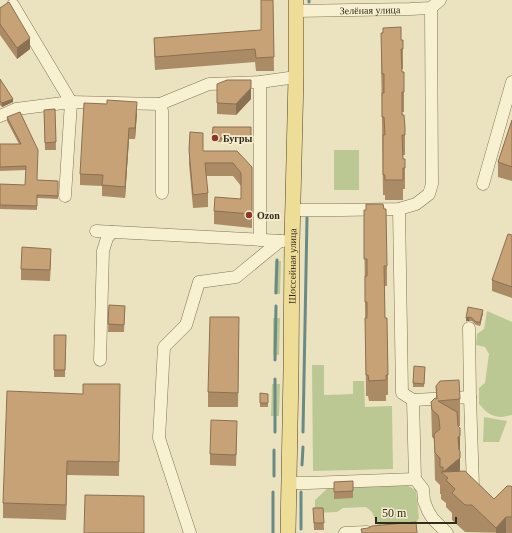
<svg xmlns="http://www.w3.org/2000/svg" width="512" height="533" viewBox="0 0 512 533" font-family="'Times New Roman',serif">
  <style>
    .green { fill: #bcc894 }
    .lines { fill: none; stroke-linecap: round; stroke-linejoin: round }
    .stream { stroke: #6a8a86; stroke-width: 3 }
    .minor-casing { stroke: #827458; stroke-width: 13 }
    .major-casing { stroke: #50412d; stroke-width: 16 }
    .minor { stroke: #f7f0d1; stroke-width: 12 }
    .major { stroke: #eedd97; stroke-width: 15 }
    .wall { fill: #ab8b65 }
    .shaded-wall { fill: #8b7153 }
    .building { fill: #c7a276; stroke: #8b7153 }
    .poi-dot { fill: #8e362b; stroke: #f3edce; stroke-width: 1.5 }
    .labels { text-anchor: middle; stroke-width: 3.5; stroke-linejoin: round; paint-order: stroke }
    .street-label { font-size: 10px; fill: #332a1c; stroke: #f3edce }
    .poi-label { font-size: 10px; font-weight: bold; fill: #332a1c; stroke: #f3edce; text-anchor: start }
  </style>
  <rect width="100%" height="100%" fill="#ebe3bf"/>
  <path class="green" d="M334,150h25v40h-25z
    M275,261h6l-1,33h-6z
    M487,311l25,11v93c-3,0 -7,2 -10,2 -11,0 -16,-5 -23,-13v-16l6,-5 4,-29 -4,-7 -9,-2 1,-11 7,-5z
    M273,318h7l-1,37h-6z
    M312,365h12v30l29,-1v-13h11l1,26 27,-1 1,63 -80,2z
    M272,384h8l-1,32h-8z
    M484,417l23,4 -8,21h-16z
    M402,483l14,7 3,28 -6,10 -35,-2 -6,-14 -6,-5 -23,1 -6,4 -22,1v-13l15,-14z"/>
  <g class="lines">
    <path class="stream" d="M309,0v2
      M276,293l1,-33
      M275,360l1,-54
      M275,432v-53
      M303,432l4,-214
      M302,465l1,-18
      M274,476v-26
      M301,529v-37
      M273,533v-41"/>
    <g class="minor-casing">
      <g id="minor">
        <path d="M13,5l58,97 -6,94"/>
        <path id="s1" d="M296,11l114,-2 21,-1 9,-8"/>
        <path d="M260,82v158"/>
        <path d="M160,104l2,7v82"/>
        <path d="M0,116l16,-7 55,-7 89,2 49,-20 51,-2 36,-5"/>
        <path d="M483,184l29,-102"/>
        <path d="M399,209l3,184 11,7"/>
        <path d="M293,210h48l58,-1 17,-5 13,-10 3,-10 -1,-176"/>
        <path d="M96,231l187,10"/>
        <path d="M469,328l1,69"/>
        <path d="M100,360l3,-109 4,-13 5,-6"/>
        <path d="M415,479l-2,-79 57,-3 3,91 5,4"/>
        <path d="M288,483h20l107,-4 8,10 1,12 4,10 5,8 14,14"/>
        <path d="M190,533l-31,-95 5,-91 22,-22 13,-43 37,-5 44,-36"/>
        <path d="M345,533l22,-1"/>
      </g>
    </g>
    <g class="major-casing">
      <g id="major">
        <path id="s2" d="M288,533l3,-162 1,-130 4,-164v-77"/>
      </g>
    </g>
    <use href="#minor" class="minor"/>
    <use href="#major" class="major"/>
  </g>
  <path class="wall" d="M273,0l1,71h-18l-1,-9 -100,8 -1,-19v-13l107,-8z
    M0,8l30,41 -13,10 -17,-24z
    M401,40h2v29h-2l1,3h2v40h-2l3,15v28h-2v4l2,9v21h-2v11h-18v-5h-2l-2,-142z
    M0,79l13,23 -11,5 -2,-2z
    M251,80v19l-15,16 -19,-1v-30z
    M55,109l1,41h-11l-1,-40z
    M20,112l17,68 21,1v18l-21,-1v12l-37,-1v-25l25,1 1,-15 -26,1v-27h19l-12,-23v-4z
    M137,113l-2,26h-6l-4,59 -23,-2v-10l-22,-1v-11z
    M512,120v61l-14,-4v-15z
    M213,127h38v15h-39z
    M190,132l13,19 49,16v61l-38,-4v-13l27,-12v-13l-8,-10h-27l2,17v14l-15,1 -4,-44z
    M364,210l23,56v20h-2v32l3,32v45h-2v6h-17l-1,-5h-2z
    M512,235v63l-20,-7v-11z
    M51,260l-1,21 -29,-1v-11z
    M109,305l16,1 -1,26h-16z
    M483,313l-3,13 -4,-1 -4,-4h-6v-3z
    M239,332l-1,75h-30v-15z
    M54,335h12l-1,42h-11z
    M425,370l-1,17h-11v-4z
    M120,384l-1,92 -52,-1 -1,45 -63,-2v-15l80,-109z
    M436,386l24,13v27h-2l2,2v44l34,27 18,-12v46l-47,-1 -13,-12v-7l-6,-6v-4l-5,-4v-5h-1v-9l-5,-5 -1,-41 -2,-2 -1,-35 5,-3z
    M260,393l8,1v13h-8z
    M237,432l-1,34 -26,-1v-11z
    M353,481v17l-19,1v-17z
    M313,508h10l1,22h-10z"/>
  <path class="shaded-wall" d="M30,38v11l-13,10v-11z
    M251,88v11l-15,16v-11z
    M13,99v3l-11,5v-4z
    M137,102v11l-2,26v-11z
    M129,128v11l-4,59v-11z
    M483,310v3l-3,13v-4z
    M469,317v4h-3v-3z
    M460,436v49l-12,-7 -5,-6 15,-35z
    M67,461v14l-1,45v-15z
    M506,517v16h-10v-5z"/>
  <path class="building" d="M261,0h12l1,57 -18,1 -1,-9 -100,8 -1,-19 107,-8z
    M9,2l21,36 -13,10 -17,-24v-16z
    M401,27v13h2v9h-2l1,23h2v20h-2v23h2l1,12v8h-3l1,24h2v9h-2v12h-18v-5h-2v-40h2l-1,-18h-2v-24h2v-19h-2l-1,-41h2v-5z
    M0,79l13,20 -11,4 -2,-2z
    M227,80h24v8l-15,16 -19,-1v-19z
    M107,100l30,2 -2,26h-6l-4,59 -23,-2 1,-10 -23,-1 4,-71 23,1z
    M55,109l1,33 -11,1 -1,-33z
    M20,112l18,38 -1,30 21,1v15l-21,-1v11l-37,-1v-21l25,1 1,-19 -26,1v-23h21l-14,-27z
    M512,120v47l-14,-5z
    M213,127h38v12l-39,-1z
    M190,132l13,1v18h34l15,16v47l-38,-3 1,-14 26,2v-26l-8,-10h-28l3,30 -15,2 -4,-45z
    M366,204h17l1,5h2l1,57h-3l1,52h2l1,57h-2v5l-17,1 -1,-6h-2l-1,-57h2v-16h-2v-26h2v-17h-3v-49h2z
    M508,234l4,1v52l-20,-7z
    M22,247l29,2 -1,21 -29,-1z
    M109,305l16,1 -1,19 -16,-1z
    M468,307l15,3 -3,12h-4l-4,-4 -3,-1 -3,1z
    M210,317h29l-1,76 -30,-1z
    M54,335h12l-1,35h-11z
    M414,366l11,1 -1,17 -11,-1z
    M459,380l1,19 -22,2 19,11 1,14 2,2v8l-2,1 1,13 1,1v7l-17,14 22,-1 29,28 13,-13h4l1,1v30h-6l-10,11 -24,-23h-7l-13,-12 3,-4 -9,-9 2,-2 -7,-6h2v-5h-3v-9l-5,-5 -1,-19 6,-5 -1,-10 -1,-4 -6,-5 -1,-8 4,-4 2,1 -1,-13 4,-5z
    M83,384h37l-1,78 -52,-1 -1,44 -63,-2 4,-112 76,3z
    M260,393l8,1v9h-8z
    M211,420l26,1 -1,34 -26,-1z
    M353,481v10l-19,1v-10z
    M85,495l59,1v37h-60z
    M313,508h10l1,15h-10z
    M416,522l1,11h-55l-1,-4 7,-1 4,-2z"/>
  <g class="poi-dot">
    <circle cx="215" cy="138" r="4"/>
    <circle cx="249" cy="215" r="4"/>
  </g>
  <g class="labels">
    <g class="street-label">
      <text dy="4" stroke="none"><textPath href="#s1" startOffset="74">Зелёная улица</textPath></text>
      <text dy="4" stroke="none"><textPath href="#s2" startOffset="267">Шоссейная улица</textPath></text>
    </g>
    <g class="poi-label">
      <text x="223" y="142">Бугры</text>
      <text x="257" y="219">Ozon</text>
    </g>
  </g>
  <path d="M376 517v6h80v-6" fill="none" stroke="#332a1c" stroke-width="2"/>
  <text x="382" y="517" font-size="12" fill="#332a1c" stroke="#f3edce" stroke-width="3" paint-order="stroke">50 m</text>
</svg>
